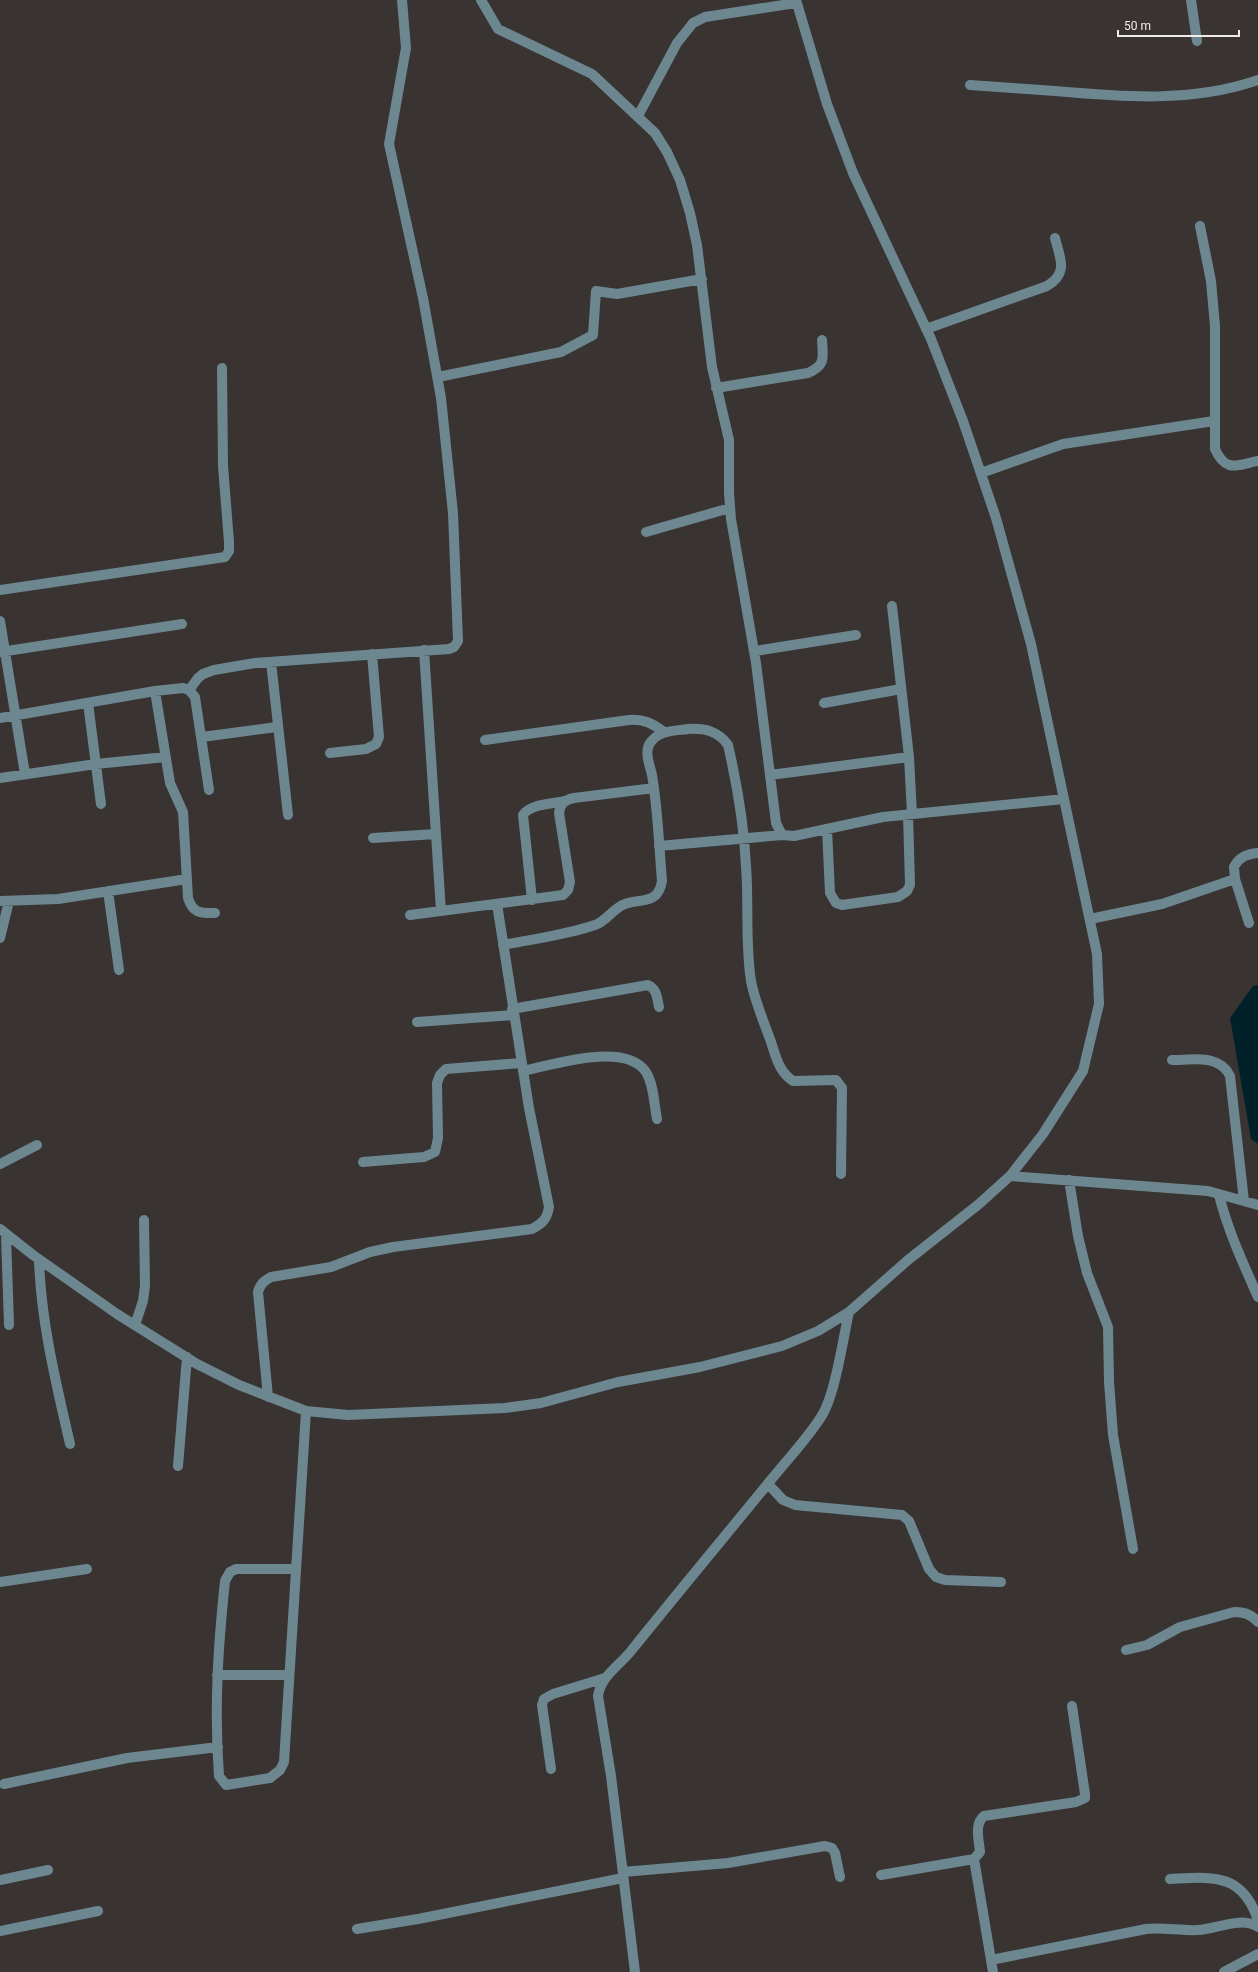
<svg xmlns="http://www.w3.org/2000/svg" width="1258" height="1972" viewBox="0 0 1258 1972" font-family="Roboto,sans-serif">
  <style>
    .water { fill: #00202a }
    .lines { fill: none; stroke-linecap: round; stroke-linejoin: round }
    .minor { stroke: #6d8791; stroke-width: 10 }
  </style>
  <rect width="100%" height="100%" fill="#393331"/>
  <path class="water" d="M1258,985v159l-7,-5 -21,-121 23,-32z"/>
  <g class="lines">
    <path class="minor" d="M481,0l17,29 94,45 63,59 12,19 13,28 10,33 7,32 15,122 17,73v53l2,26 25,144 20,160 6,12 12,1 89,-19 181,-18
      M1191,0l6,41
      M970,85c28,2 57,4 85,6 68,6 137,12 203,-11
      M638,116l39,-73 16,-20 12,-6 91,-14
      M1200,226l11,55 4,45v123c11,24 21,16 43,12
      M926,329l121,-43c22,-13 13,-28 8,-48
      M438,377l123,-25 32,-17 3,-44 21,3 85,-15
      M716,388l92,-15c18,-8 15,-15 14,-33
      M981,473l82,-29 151,-23
      M646,532l84,-24
      M0,590l225,-33 4,-6v-9l-6,-76 -1,-98
      M892,606l17,151 3,57
      M0,621l25,153
      M424,650l17,261
      M755,651l101,-16
      M0,652l182,-28
      M271,662l17,153
      M189,690l9,-12 5,-4 11,-4 41,-7 194,-14 5,-2 4,-6 -5,-128 -12,-115 -18,-100 -34,-154 17,-96 -4,-48
      M155,691l15,92 13,29 5,86c5,16 13,15 27,15
      M88,703l13,101
      M824,703l77,-14
      M0,718l155,-27 28,-3 6,2 6,7 14,93
      M202,737l75,-10
      M485,740l144,-20c15,-1 23,3 35,12
      M330,753l36,-4 10,-5 3,-7 -7,-83
      M770,775l139,-18
      M0,778l96,-14 70,-7
      M827,829l3,64 6,10 6,2 56,-8 9,-6 3,-6 -2,-71
      M373,838l63,-4
      M659,846l123,-11
      M108,891l11,79
      M532,900l-9,-85c6,-11 30,-11 41,-14
      M0,901l58,-2 129,-20
      M410,915l153,-20 5,-5 2,-8 -11,-69c1,-9 5,-13 15,-15l80,-10
      M1090,919l72,-15 73,-25
      M1249,923l-14,-44 -1,-12c5,-10 13,-13 24,-14
      M0,938l9,-37
      M503,945c30,-6 63,-10 92,-20 12,-4 18,-17 30,-21 17,-6 33,1 37,-23 -3,-35 -4,-71 -10,-106 -2,-9 -8,-23 -2,-32 9,-13 24,-12 38,-14 17,-1 30,2 40,16 9,39 16,80 18,121 3,38 -1,77 5,115 4,21 13,41 20,61 5,15 8,30 22,39l43,-1 6,8 -1,86
      M512,1009l136,-24c9,4 9,13 11,22
      M417,1022l96,-7
      M1172,1060c20,0 48,-6 58,16l14,125
      M523,1071c29,-6 102,-30 123,1 8,13 8,32 11,47
      M363,1162l61,-5 11,-5 3,-14 -1,-55 3,-8 6,-6 75,-6
      M0,1164l37,-19
      M1010,1176l198,15 50,14
      M1069,1180l9,56 9,37 21,54 1,55 4,53 20,114
      M1219,1195c9,36 24,68 39,102
      M0,1229l33,26 84,59 80,50 42,21 67,26 42,4 157,-7 36,-5 77,-21 82,-15 82,-21 36,-15 31,-19 59,-52 71,-56 31,-28 33,-42 40,-63 16,-67 -2,-50 -66,-310 -35,-126 -33,-97 -32,-82 -78,-166 -26,-69 -31,-104
      M6,1235l3,90
      M39,1260c2,62 17,123 31,184
      M135,1325l8,-24 2,-15 -1,-66
      M268,1397l-10,-105c2,-8 6,-11 13,-15l60,-10 39,-15 23,-5 139,-18c11,-6 15,-10 17,-22l-20,-99 -32,-204
      M178,1466l9,-109
      M768,1484l15,16 12,5 107,10 7,6 20,48 7,8 9,3 56,2
      M295,1569h-59l-6,3 -5,9c-7,66 -11,128 -6,195l7,9 44,-7 10,-8 4,-8 22,-351
      M0,1582l87,-13
      M1126,1650l21,-5 33,-18 54,-15c10,0 17,2 24,10
      M217,1675h72
      M551,1769l-9,-64 2,-6 9,-5 52,-16
      M4,1784l123,-26 91,-11
      M974,1859l19,113
      M623,1872l105,-9 97,-17 7,2 3,5 5,24
      M881,1875l93,-16 6,-7c-1,-12 -6,-28 4,-36l92,-14 9,-4v-4l-13,-88
      M1170,1879c42,-2 72,-7 88,41
      M0,1880l48,-10
      M357,1929l61,-10 205,-41
      M0,1931l98,-20
      M991,1960l155,-31c17,-2 35,2 52,1 18,-1 44,-14 60,-3
      M635,1972l-24,-196 -13,-80c3,-20 21,-30 33,-45 45,-56 90,-110 135,-165 18,-23 39,-44 55,-69 14,-21 22,-78 28,-105
      M1224,1972l34,-18"/>
  </g>
  <path d="M1118 30v6h121v-6" fill="none" stroke="#f0eceb" stroke-width="2"/>
  <text x="1124" y="30" font-size="12" fill="#f0eceb" stroke="#393331" stroke-width="3" paint-order="stroke">50 m</text>
</svg>
